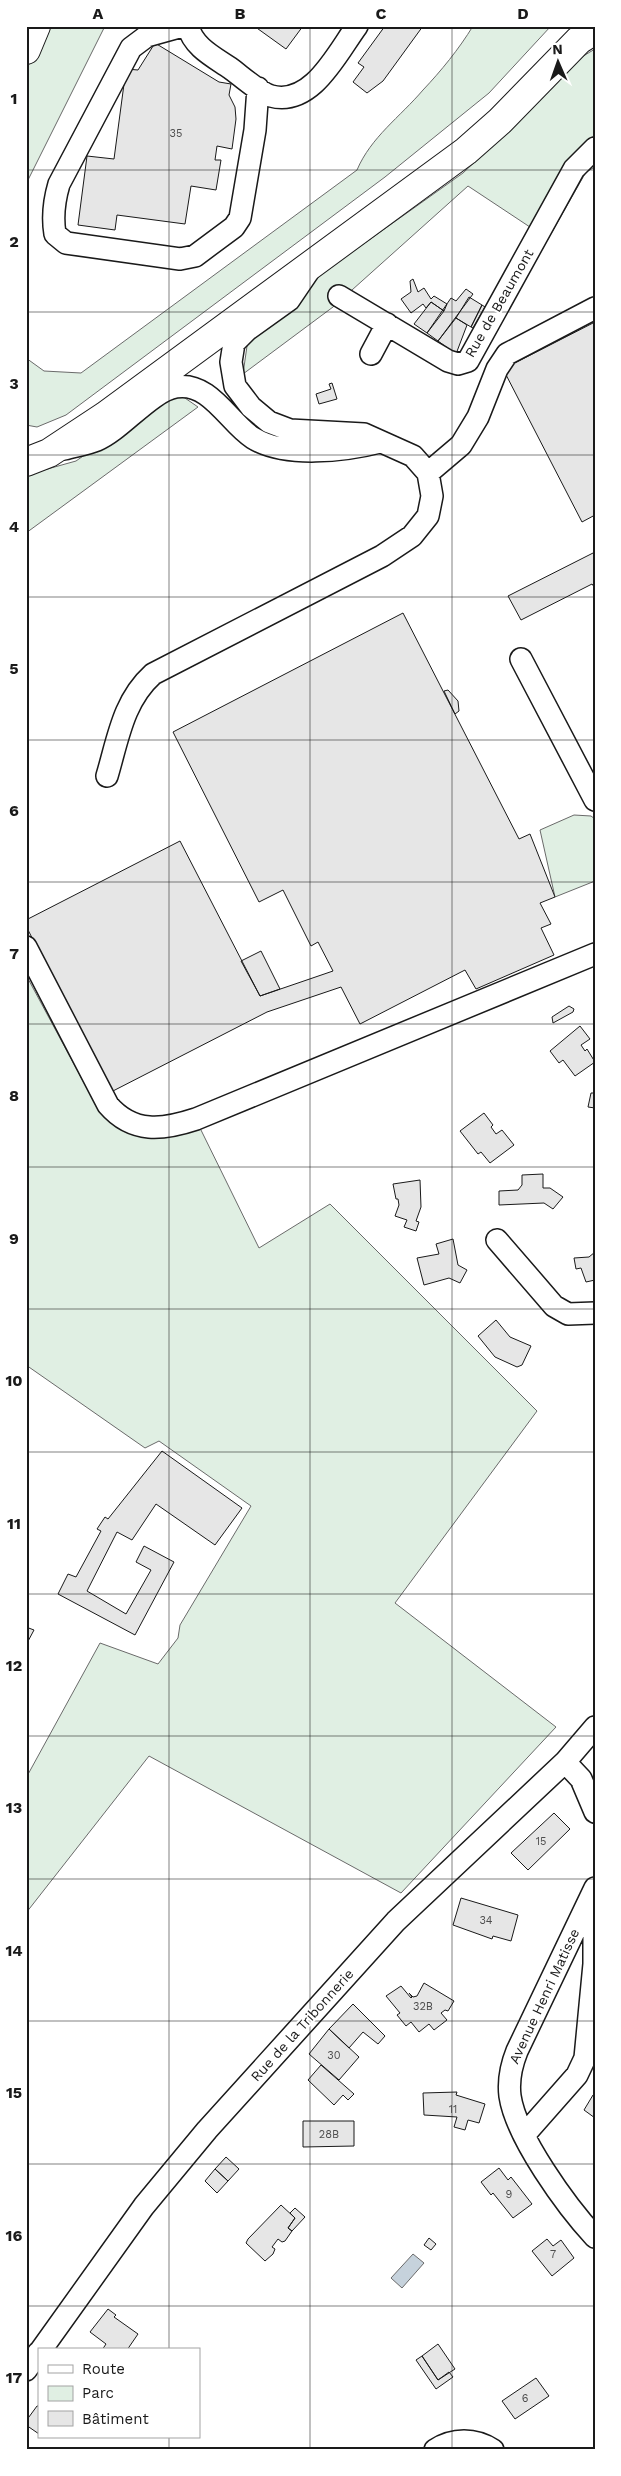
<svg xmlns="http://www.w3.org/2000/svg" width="621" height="2476" viewBox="0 0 621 2476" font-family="'Work Sans',sans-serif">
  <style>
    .green { fill: #e0efe3; stroke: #6a6a6a }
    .water { fill: #c6d2dc; stroke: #6a6a6a }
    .building { fill: #e6e6e6; stroke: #1a1a1a }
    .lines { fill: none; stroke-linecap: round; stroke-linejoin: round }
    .minor-casing { stroke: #1a1a1a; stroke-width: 24 }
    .major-casing { stroke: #1a1a1a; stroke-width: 30 }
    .highway-casing { stroke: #1a1a1a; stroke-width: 30 }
    .minor { stroke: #fff; stroke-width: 21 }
    .major { stroke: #fff; stroke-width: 28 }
    .highway { stroke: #fff; stroke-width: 28 }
    .grid { fill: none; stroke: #1a1a1a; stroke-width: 1; stroke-opacity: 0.55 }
    .labels { text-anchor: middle; stroke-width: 4; stroke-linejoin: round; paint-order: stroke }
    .number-label { font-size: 11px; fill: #4d4d4d }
    .street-label { font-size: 14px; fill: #1a1a1a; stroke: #fff }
    .neatline { fill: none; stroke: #1a1a1a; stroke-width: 2 }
    .grid-label { font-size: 16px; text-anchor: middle; font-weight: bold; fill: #1a1a1a }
  </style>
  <rect width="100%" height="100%" fill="#fff"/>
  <path class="green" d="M26,26h79l-79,158z
    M473,26h78l-62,67 -104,84 -319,238 -29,12 -11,-2v-67l18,13 37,2 276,-203c14,-33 43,-53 66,-80 18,-19 36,-41 50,-64z
    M595,49v118l-9,5 -38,67 -80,-53 -135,121 -90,67 4,-28 14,-17 56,-52 146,-104 73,-69 44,-46z
    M182,396l16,11 -172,126v-58l50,-14 90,-63z
    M574,815l17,1 4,3v62l-40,16 -15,-67z
    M26,975l70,130 18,20 17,8 68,-7 60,122 71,-44 207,207 -142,192 161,124 -155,166 -252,-137 -123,157v-135l74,-135 58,21 20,-26 2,-13 71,-119 -92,-65 -14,7 -119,-83z"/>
  <path class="water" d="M413,2254l11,9 -22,25 -11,-10z"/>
  <path class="building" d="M254,26h49l-17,23z
    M385,26h38l-40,55 -16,12 -14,-11 11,-15 -6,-4z
    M155,43l64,39 12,2 -2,11 6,12 1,12 -4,30 -15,-3 -2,14h6l-5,30 -25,-4 -6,38 -68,-9 -2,15 -37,-5 9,-69 27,3 12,-90 12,1z
    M413,279l5,13 6,-4 7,11 3,-3 13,8 -3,7 -13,-9 -5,6 -3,-4 -12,9 -10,-14 10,-7 -1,-11z
    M466,289l7,5 -35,47 -11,-8 24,-35 5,3z
    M469,297l13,8 -11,22 -15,-9z
    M431,302l13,9 -17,22 -13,-9z
    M482,305l3,2 -12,21 -2,-1z
    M456,318l11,7 -11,29 -18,-13z
    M595,322v193l-13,7 -79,-153z
    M332,383l5,16 -18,5 -3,-10 15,-5 -2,-5z
    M595,552v36l-3,-4 -71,36 -13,-24z
    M403,613l116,226 11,-5 25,63 -15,6 11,21 -10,4 13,27 -78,34 -11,-19 -105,54 -19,-37 -74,25 -156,80 -85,-166v-6l154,-79 80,155 73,-25 -15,-29 -7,4 -28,-56 -24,12 -86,-170z
    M448,690l10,11 1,10 -4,3 -11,-23z
    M261,951l19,38 -20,7 -19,-35z
    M569,1006l5,3 -1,3 -20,11 -1,-6z
    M580,1026l10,13 -9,6 4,6 2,-2 8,13 -20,14 -12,-16 -4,3 -9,-12z
    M591,1093h4v15l-7,-1z
    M484,1113l9,12 -2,2 5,7 6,-4 12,15 -24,18 -9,-11 -3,2 -18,-23z
    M543,1174v14h7l13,9 -10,12 -9,-6 -45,2v-14l19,-1 4,-5v-10z
    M420,1180l1,27 -5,14 3,1 -3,9 -12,-4 3,-7 -12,-4 4,-11 -1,-6h-2l-3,-15z
    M453,1239l5,26 9,5 -7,13 -11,-5 -25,7 -7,-27 22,-4 -3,-10z
    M595,1252v28l-9,2 -5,-14 -5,1 -2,-11 15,-1z
    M496,1320l14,17 21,9 -9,19 -5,2 -22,-10 -17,-21z
    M162,1451l80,57 -27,37 -59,-41 -24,36 -15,-8 -30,59 39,23 25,-44 -15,-8 8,-16 30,16 -39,73 -77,-41 10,-20 8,3 25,-46 -4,-2 8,-12 3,2z
    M26,1627l8,3 -8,15z
    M554,1813l16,16 -42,41 -17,-17z
    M461,1898l57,17 -7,26 -18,-5 -1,3 -39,-14z
    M424,1983l30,18 -6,10 -3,-1 -4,3 6,7 -13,10 -5,-6 -10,8 -8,-10 -5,4 -9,-11 3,-2 -14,-17 15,-10 10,12 1,-1 -3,-4 4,4 4,-1z
    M353,2004l32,32 -7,8 -15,-12 -14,16 -20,-19z
    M329,2029l30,28 -20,23 -30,-26z
    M321,2065l33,29 -6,6 -5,-5 -9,10 -26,-25z
    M457,2092l-1,3 29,9 -6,19 -11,-3 -3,10 -11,-3 3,-10 -33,-2 -1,-22z
    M593,2095l2,2v21l-11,-8z
    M303,2121h51v25l-51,1z
    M226,2157l13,12 -11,12 -13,-12z
    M499,2168l9,12 3,-3 21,27 -19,14 -20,-25 -2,2 -10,-13z
    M215,2169l13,12 -11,12 -12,-12z
    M281,2205l14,13 -7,10 4,3 -7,10 -3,1 -4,-3 -6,8 3,2 -2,5 -8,7 -19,-18 2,-4z
    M295,2208l10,9 -13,14 -4,-3 7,-10 -5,-5z
    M429,2238l7,6 -5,6 -7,-5z
    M547,2239l6,7 8,-6 13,18 -22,18 -20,-25z
    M108,2309l8,6 -2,2 24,17 -11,16h-25l4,-6 -16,-12z
    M438,2344l17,25 -17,11 -16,-24z
    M422,2356l16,24 11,-8 4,5 -17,12 -20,-29z
    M536,2378l13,18 -34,23 -13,-18z
    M37,2406h2v28l-13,-9v-4z"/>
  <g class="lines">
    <g class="minor-casing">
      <path id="minor" d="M183,26l-36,10 -16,12 -72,136c-5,17 -7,32 -4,50l11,9 114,16 15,-3 39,-29 6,-9 15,-88 3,-42
        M188,26c5,21 26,31 42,42 11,8 30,25 41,28 41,11 66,-43 86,-70
        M339,296l109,65 10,3 10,-3 106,-192 21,-21
        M371,354l16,-30
        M64,449c11,-3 23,-5 33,-9 24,-10 54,-49 79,-53 34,-6 53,36 77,51 32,20 92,13 127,4
        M428,473l33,-28 17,-28 19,-48 10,-15 88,-46
        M521,659l74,141
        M107,776c11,-37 16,-75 46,-102l229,-118 30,-20 16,-20 4,-20 -4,-23 -15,-17 -49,-22 -74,-4 -21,-8 -18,-15 -16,-21 -4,-24 3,-19 13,-13 42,-30 19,-28
        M26,947l82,158c25,29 55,25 88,14l399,-165
        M497,1240l57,66 14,8 27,-1
        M565,1762l16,17 14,33
        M595,1888l-78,163c-6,15 -9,29 -7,45 6,41 57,111 85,141
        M525,2134l52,-59 8,-17 9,-94v-70
        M41,2350l103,-144 63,-76 189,-209 169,-159 30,-35
        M26,2370l13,-18
        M435,2450c18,-12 40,-12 58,0"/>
    </g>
    <g class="major-casing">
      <path id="major" d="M26,50l10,-24"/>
    </g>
    <g class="highway-casing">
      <path id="highway" d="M26,462l23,-9 56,-37 361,-265 34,-30 79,-81 16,-10"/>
    </g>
    <use href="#minor" class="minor"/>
    <use href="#major" class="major"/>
    <use href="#highway" class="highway"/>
  </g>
  <path class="grid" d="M169,26v2324M310,26v2424M452,26v2424M26,170h569M26,312h569M26,455h569M26,597h569M26,740h569M26,882h569M26,1024h569M26,1167h569M26,1309h569M26,1452h569M26,1594h569M26,1736h569M26,1879h569M26,2021h569M26,2164h569M26,2306h569M169,2437v13"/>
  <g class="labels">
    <g class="number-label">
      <text x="176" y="137">35</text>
      <text x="541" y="1845">15</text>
      <text x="486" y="1924">34</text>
      <text x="423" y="2010">32B</text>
      <text x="334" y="2059">30</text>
      <text x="453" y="2113">11</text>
      <text x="329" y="2138">28B</text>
      <text x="509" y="2198">9</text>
      <text x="553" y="2258">7</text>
      <text x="525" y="2402">6</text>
    </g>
    <g class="street-label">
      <text transform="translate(499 303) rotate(-60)" y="5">Rue de Beaumont</text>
      <text transform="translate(544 1996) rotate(-65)" y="5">Avenue Henri Matisse</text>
      <text transform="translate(302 2025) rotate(-48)" y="5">Rue de la Tribonnerie</text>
    </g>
  </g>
  <rect width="621" height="2476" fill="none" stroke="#ffffff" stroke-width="55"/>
  <rect x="38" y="2348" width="162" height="90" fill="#ffffff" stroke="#a3a3a3"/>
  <rect x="48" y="2365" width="25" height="8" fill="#ffffff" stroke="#a3a3a3"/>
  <text x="82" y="2374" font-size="15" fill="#1a1a1a">Route</text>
  <rect x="48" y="2386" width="25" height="15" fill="#e0efe3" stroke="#a3a3a3"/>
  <text x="82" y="2398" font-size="15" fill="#1a1a1a">Parc</text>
  <rect x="48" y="2411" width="25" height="15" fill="#e6e6e6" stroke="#a3a3a3"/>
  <text x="82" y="2424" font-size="15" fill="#1a1a1a">Bâtiment</text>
  <g transform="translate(558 62) rotate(358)" stroke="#ffffff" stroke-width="4" paint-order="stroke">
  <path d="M0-4L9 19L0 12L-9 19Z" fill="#1a1a1a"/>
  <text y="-8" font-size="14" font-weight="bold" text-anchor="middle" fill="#1a1a1a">N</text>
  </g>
  <rect x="28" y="28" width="566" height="2420" class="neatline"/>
  <g class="grid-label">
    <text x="98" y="19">A</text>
    <text x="240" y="19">B</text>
    <text x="381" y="19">C</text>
    <text x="523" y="19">D</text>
    <text x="14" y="104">1</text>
    <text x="14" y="247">2</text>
    <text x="14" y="389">3</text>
    <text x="14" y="532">4</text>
    <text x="14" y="674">5</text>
    <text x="14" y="816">6</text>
    <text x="14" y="959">7</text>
    <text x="14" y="1101">8</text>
    <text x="14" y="1244">9</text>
    <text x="14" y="1386">10</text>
    <text x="14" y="1529">11</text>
    <text x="14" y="1671">12</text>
    <text x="14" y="1813">13</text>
    <text x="14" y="1956">14</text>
    <text x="14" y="2098">15</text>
    <text x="14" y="2241">16</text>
    <text x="14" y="2383">17</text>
  </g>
</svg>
